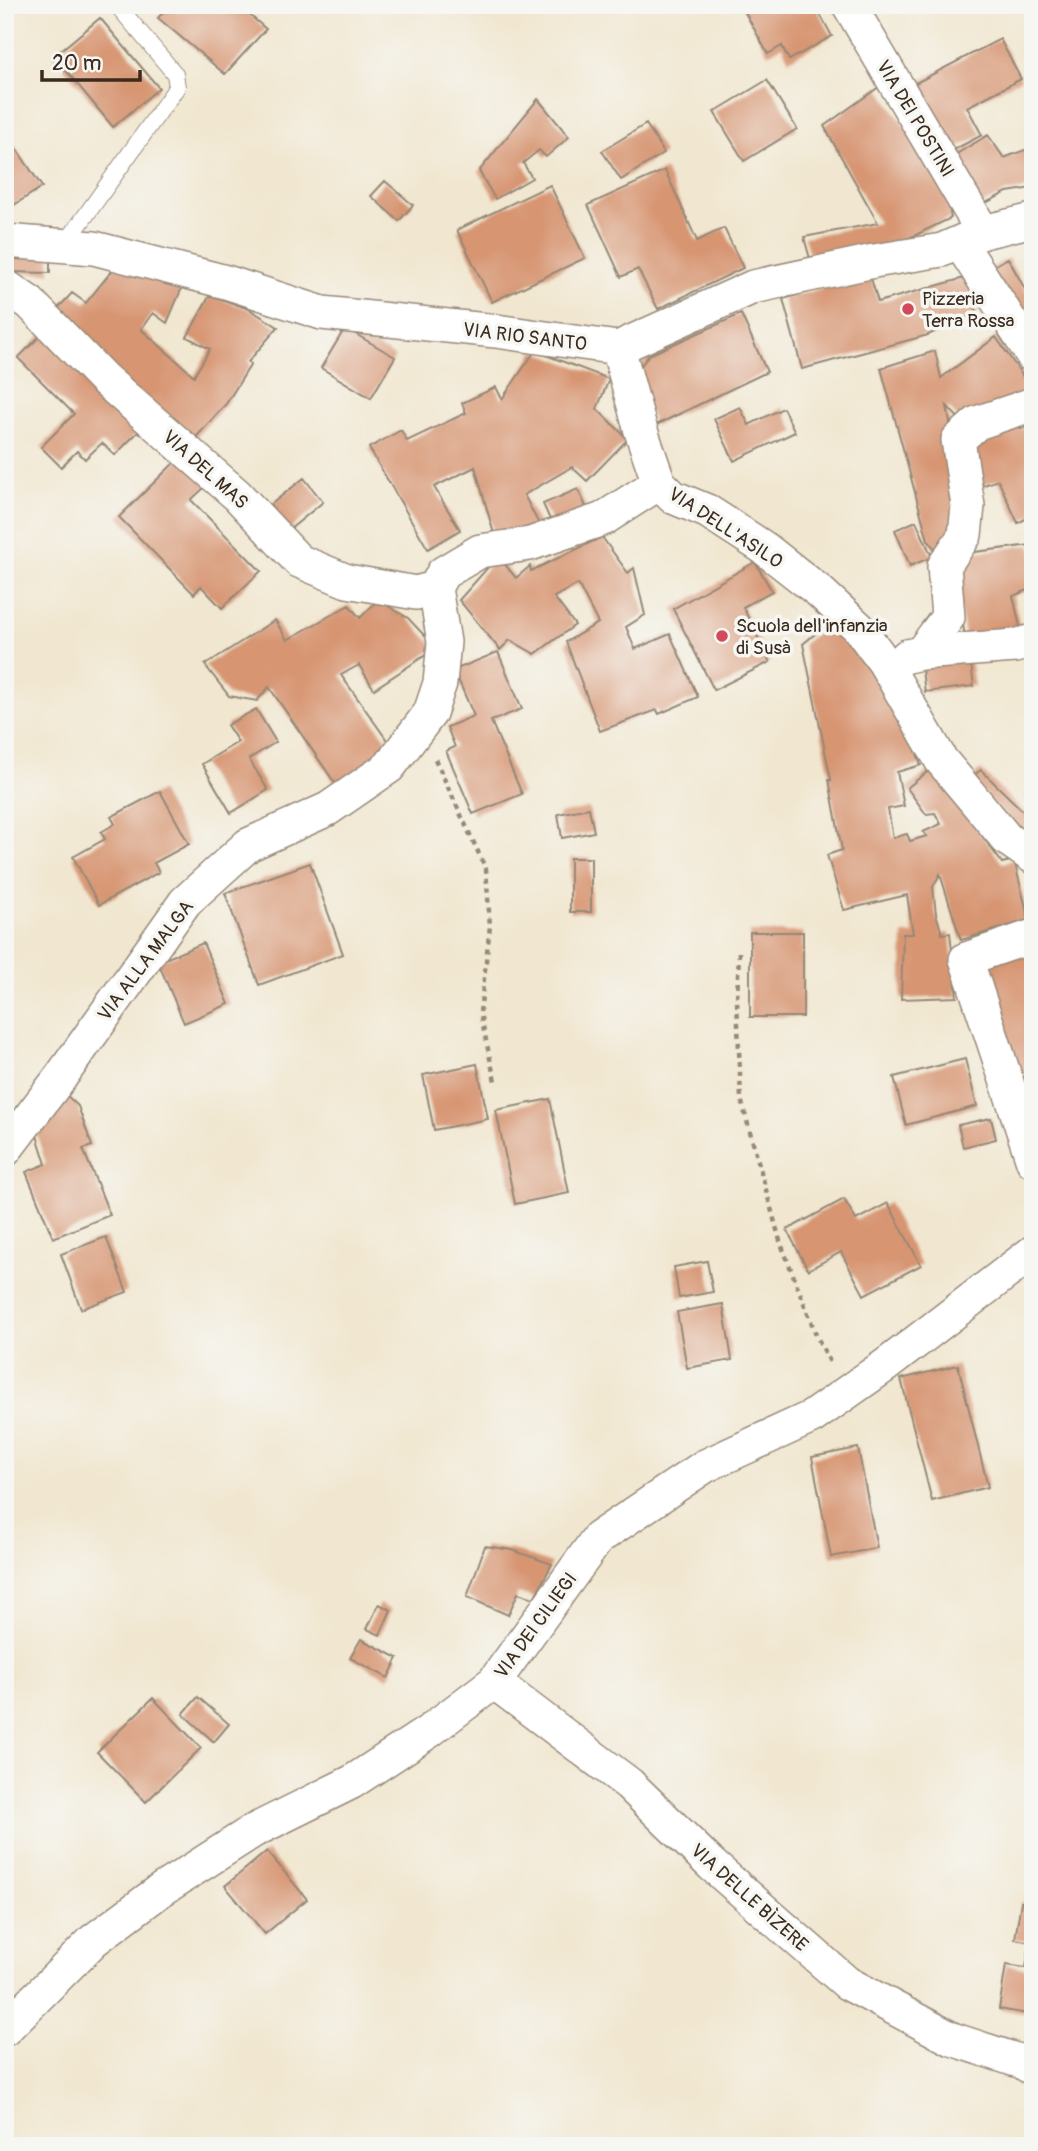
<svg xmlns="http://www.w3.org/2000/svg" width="1038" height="2151" viewBox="0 0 1038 2151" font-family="Pangolin,sans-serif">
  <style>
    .building { fill: #d79572 }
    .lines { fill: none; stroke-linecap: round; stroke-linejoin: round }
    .service-casing { stroke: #968877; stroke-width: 18 }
    .minor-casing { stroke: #968877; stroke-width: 36 }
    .path { stroke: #968877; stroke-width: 4.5; stroke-dasharray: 5 5; stroke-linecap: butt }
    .service { stroke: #fff; stroke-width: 16 }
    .minor { stroke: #fff; stroke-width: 33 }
    .poi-dot { fill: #d1495b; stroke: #f6f6f2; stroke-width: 2.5 }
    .labels { text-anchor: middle; stroke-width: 7; stroke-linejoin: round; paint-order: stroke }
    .street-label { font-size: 19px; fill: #3b2a1e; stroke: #f6f6f2 }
    .poi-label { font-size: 19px; fill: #3b2a1e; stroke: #f6f6f2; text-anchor: start }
  </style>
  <rect width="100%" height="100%" fill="#f6f6f2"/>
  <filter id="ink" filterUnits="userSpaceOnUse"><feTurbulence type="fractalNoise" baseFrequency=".0143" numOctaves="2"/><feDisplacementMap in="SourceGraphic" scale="14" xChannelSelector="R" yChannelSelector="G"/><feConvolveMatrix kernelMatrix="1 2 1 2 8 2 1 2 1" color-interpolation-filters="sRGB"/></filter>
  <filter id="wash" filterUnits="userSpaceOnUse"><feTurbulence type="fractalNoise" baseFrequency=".00686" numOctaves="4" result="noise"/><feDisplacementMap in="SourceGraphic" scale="28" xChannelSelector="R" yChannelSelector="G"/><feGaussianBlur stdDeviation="1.57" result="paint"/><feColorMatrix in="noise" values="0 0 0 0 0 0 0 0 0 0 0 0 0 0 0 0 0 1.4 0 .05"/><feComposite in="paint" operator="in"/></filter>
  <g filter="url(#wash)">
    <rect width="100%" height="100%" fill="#f1e7d0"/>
    <g id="blocks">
      <path class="building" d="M169,5h69l28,24 -41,45 -67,-56z
        M745,5h70l17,31 -43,24 -7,-14 -14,8 -26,-47z
        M100,18l59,70 -46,39 -59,-71z
        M1000,39l21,40 -54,28 15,28 -38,20 -36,-68z
        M767,80l30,49 -53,32 -30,-49z
        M879,87l66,101 6,30 -58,28 -81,20 -8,-29 74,-14 -54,-97z
        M538,99l31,38 -23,20 -7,-7 -16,13 9,15 -37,21 -16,-28z
        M646,124l18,29 -43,27 -19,-29z
        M988,135l16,23 29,-11v41l-26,4 -31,16 -28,-49z
        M12,142l30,45 -31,20 -6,-8v-53z
        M665,170l32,71 27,-13 19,40 -85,41 -20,-40 -17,8 -33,-72z
        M385,181l28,24 -14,16 -28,-25z
        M550,185l35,73 -93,44 -35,-72z
        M9,255l41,1v17l-42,-1z
        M1008,258l25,46v9l-17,9 -29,-52z
        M115,267l68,18 -16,38 -14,-10 -12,16 53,47 16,-27 -23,-12 23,-42 39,14 29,18 -30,35 3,2 -25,40 -36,40 -139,-128 21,-23 14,10z
        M870,275l8,27 90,-25 9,36 -49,22 -126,34 -19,-70z
        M741,314l26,58 -113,54 -18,-54 13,-17z
        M345,328l50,29 -24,41 -50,-30z
        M45,331l97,97 -27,27 -13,-12 -17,16 -8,-8 -16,16 -20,-20 33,-33 -56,-56z
        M996,337l37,54 -71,31 -15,-16 17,93 -14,50 -16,-1 -6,-8 -47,-172 54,-17 6,27z
        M535,351l74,28 -12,30 31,30 -41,42 -15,-14 -48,28 19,37 -47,9 -21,-74 -41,20 26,43 -32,19 -59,-101 32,-18 6,11 59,-28 -4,-10 34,-16 6,12z
        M740,407l9,18 34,-17 12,24 -61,29 -20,-42z
        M1018,421l3,8 12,-4v90l-15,8 -20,-43 -25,9 -9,-43z
        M180,457l27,28 -16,15 70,71 -39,37 -21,-22 -7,8 -75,-77z
        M304,478l19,24 -39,32 -20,-24z
        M578,489l9,20 -35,15 -9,-20z
        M916,521l16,36 -22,9 -15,-36z
        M602,537l26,36 6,-5 11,47 -19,12 9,22 35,-15 28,63 -39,17 -2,-4 -57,21 -34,-89 32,-19 -20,-39 -24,13 21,28 -40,29 -25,-14 -10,10 -41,-50 39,-44 18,22 14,-12 1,5z
        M1031,545l2,7v36l-20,8 9,39 -56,7 -10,-56 3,-32z
        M755,562l17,29 -29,16 27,55 -56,28 -41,-81z
        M378,600l30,18 28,30 -62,41 -15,-24 -18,10 53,75 -55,39 -70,-102 -12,14 -28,-5 -24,-31 70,-45 12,20 62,-35 11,13z
        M832,620l63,70 26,75 -24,7 7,34 -16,3 5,29 14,-4 3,7 17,-5 -4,-4 18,-8 -6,-11 -9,1 -19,-26 24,-19 24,29 47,65 12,-3 15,60 -68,20 -21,-66 -7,13 3,27 6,20 8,-1 7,64 -56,2 2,-65h10l-6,-39 -63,15 -17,-55 15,-5 -13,-70h2l-28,-136z
        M498,652l24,57 -31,12 31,73 -49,20 -27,-63 9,-4 -8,-20 27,-11 -20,-46z
        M970,657l4,29 -49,6 -4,-29z
        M256,709l20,33 -27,17 19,31 -37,23 -29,-49 36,-22 -11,-17z
        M981,770l52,51v11l-6,6 -57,-60z
        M160,791l29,53 -35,19 5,9 -60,33 -26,-48 32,-18 -4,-7 14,-8 -4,-7z
        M589,808l5,24 -32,6 -4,-24z
        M570,858h21v54h-21z
        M310,863l33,91 -84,31 -34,-92z
        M750,932h53v85h-53z
        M203,943l26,61 -45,19 -26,-61z
        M1033,947v154l-12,3 -41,-142z
        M965,1059l12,47 -71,19 -12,-48z
        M477,1064l11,55 -54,11 -11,-55z
        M62,1091l16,15 14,40 -9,3 27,66 -57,23 -27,-66 20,-8 -12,-38z
        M550,1099l19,94 -54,11 -19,-94z
        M991,1118l5,21 -33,8 -5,-22z
        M844,1199l12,21 32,-17 33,62 -57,30 -23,-43 -33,18 -21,-40z
        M106,1237l21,55 -46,17 -20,-55z
        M707,1261l6,31 -34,6 -5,-31z
        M723,1304l9,56 -45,8 -10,-56z
        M958,1365l30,122 -56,14 -31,-122z
        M858,1448l19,100 -46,9 -19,-100z
        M485,1546l27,4 40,14 -18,34 -16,-5 -10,22 -41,-18z
        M379,1604l12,6 -11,25 -13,-6z
        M361,1639l37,19 -10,20 -38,-20z
        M198,1697l31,27 -15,18 -31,-28z
        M153,1698l48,50 -55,54 -49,-50z
        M267,1851l40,48 -42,35 -40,-48z
        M1021,1902l12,2v111l-34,-6 7,-44 20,3 4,-26 -15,-3z"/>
    </g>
  </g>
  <g filter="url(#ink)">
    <use href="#blocks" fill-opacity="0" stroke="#968877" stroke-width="2"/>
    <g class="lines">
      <g class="service-casing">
        <path id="service" d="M64,246l113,-159 -2,-13 -58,-69"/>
      </g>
      <g class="minor-casing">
        <path id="minor" d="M849,5l134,227
          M5,241l89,7 132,34 96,31 174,18 122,17 135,-61 121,-26 68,-11 41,-18 50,-12
          M960,243l73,113
          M5,286l25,17 74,76 133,116 62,66 48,20 69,12 19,-5
          M659,483l14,14 34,14 57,37 56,44 39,36 25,34 57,98 66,79 26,18
          M921,653l27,-36 -4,-51 21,-31 3,-29 -10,-66 19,-17 56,-19
          M907,656l14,-3 94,-7 18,-5
          M1033,936l-67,23 67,202
          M5,1150l55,-72 125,-176 63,-57 80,-36 61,-42 41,-54 10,-30 4,-41 -9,-54 8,-15 37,-22 50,-7 73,-25 56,-36 -18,-52 -23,-83
          M494,1682l135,102 83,81 135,118 105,56 70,23 11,7
          M5,2029l89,-89 67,-50 92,-59 99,-49 76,-50 66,-50 104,-144 107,-72 107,-49 74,-52 147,-113"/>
      </g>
      <path class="path" d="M435,759l51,110 4,57 -10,87 15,68
        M739,952l-2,48 4,99 39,142 37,96 14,27"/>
      <use href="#service" class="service"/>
      <use href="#minor" class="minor"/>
    </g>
  </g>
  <g class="poi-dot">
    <circle cx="908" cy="309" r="7"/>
    <circle cx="722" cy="636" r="7"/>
  </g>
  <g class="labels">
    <g class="street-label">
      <text transform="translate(916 118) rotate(59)" y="7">VIA DEI POSTINI</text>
      <text transform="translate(525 336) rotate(7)" y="7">VIA RIO SANTO</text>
      <text transform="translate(206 469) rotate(42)" y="7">VIA DEL MAS</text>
      <text transform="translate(726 527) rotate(33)" y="7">VIA DELL'ASILO</text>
      <text transform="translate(145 960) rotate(-53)" y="7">VIA ALLA MALGA</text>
      <text transform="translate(535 1625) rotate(-54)" y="7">VIA DEI CILIEGI</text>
      <text transform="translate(750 1897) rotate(42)" y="7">VIA DELLE BÌZERE</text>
    </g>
    <g class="poi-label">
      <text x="922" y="305">Pizzeria<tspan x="922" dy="22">Terra Rossa</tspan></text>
      <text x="736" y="632">Scuola dell'infanzia<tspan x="736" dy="22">di Susà</tspan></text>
    </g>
  </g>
  <rect width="1038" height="2151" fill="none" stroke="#f6f6f2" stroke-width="28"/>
  <path d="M42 70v10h98v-10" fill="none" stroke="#3b2a1e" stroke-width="3.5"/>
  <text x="52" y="70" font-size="21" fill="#3b2a1e" stroke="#f6f6f2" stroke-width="5" paint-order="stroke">20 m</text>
</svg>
